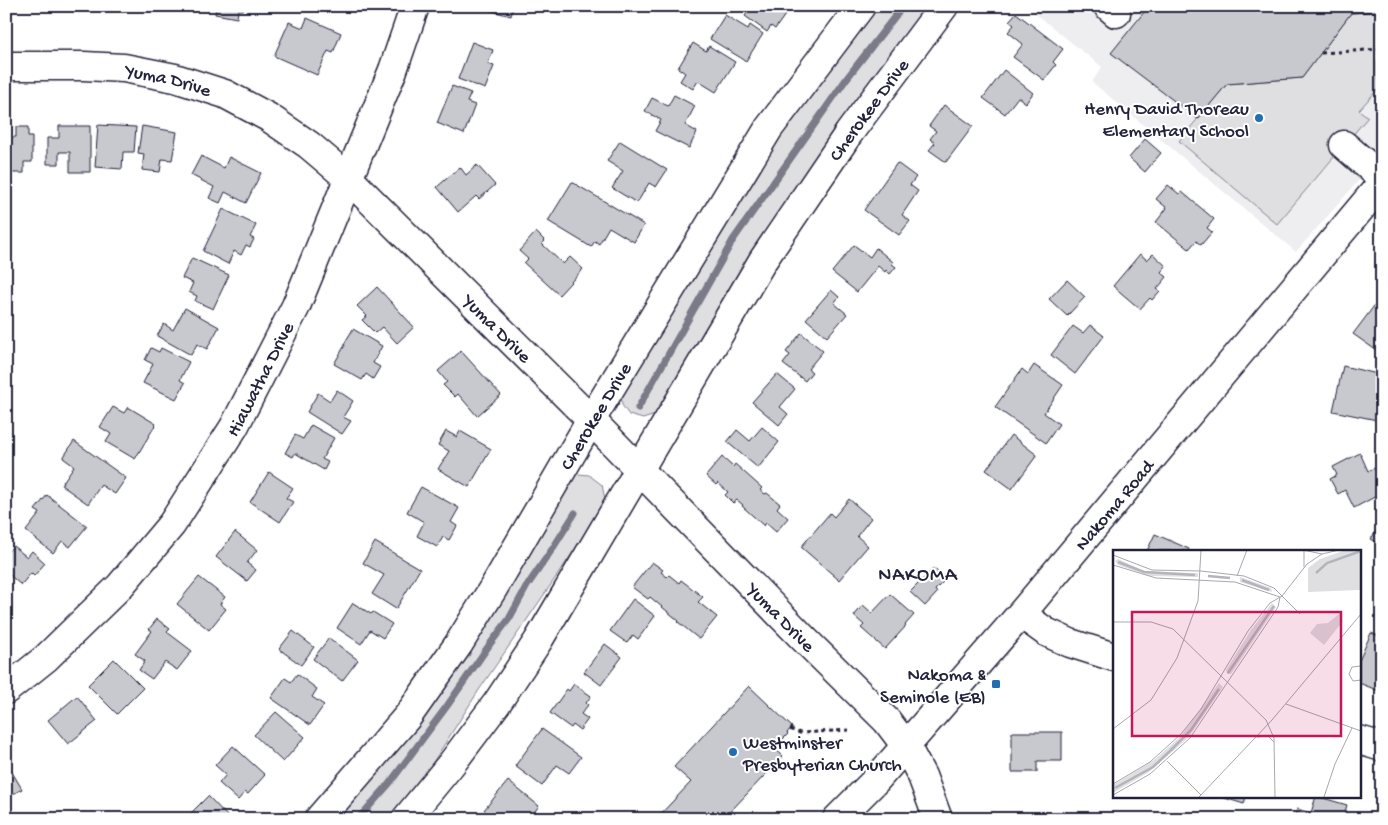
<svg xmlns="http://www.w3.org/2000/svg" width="1388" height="825" viewBox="0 0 1388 825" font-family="'Gochi Hand',sans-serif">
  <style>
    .built { fill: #eeeef1 }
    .green { fill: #dfdfe2; stroke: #80808e }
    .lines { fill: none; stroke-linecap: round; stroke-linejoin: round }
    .stream { stroke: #7a7a88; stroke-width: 7 }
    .building { fill: #c8c8cf; stroke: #22223b }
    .minor-casing { stroke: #22223b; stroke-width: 31 }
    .major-casing { stroke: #22223b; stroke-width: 31 }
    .path { stroke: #22223b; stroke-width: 3; stroke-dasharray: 4 4; stroke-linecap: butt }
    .minor { stroke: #fff; stroke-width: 28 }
    .major { stroke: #fff; stroke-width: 28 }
    .poi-dot { fill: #1f6fb2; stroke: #fff; stroke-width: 2 }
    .labels { text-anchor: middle; stroke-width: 4; stroke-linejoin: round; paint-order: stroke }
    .street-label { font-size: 19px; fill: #22223b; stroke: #fff }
    .poi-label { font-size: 19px; fill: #22223b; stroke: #fff; text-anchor: end }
    .neighbourhood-label { font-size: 20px; letter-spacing: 1px; fill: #22223b; stroke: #fff }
    .inset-river { fill: none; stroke: #b4b4bc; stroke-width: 2.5 }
    .inset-road { fill: none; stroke: #a7a7b1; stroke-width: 1 }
    .view { fill: #c2185b; fill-opacity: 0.15; stroke: #c2185b; stroke-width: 2.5 }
    .inset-edge { fill: none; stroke: #22223b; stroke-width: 2.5 }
  </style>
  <rect width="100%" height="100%" fill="#fff"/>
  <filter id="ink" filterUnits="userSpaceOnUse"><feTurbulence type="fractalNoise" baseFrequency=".02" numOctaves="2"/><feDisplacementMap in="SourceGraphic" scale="10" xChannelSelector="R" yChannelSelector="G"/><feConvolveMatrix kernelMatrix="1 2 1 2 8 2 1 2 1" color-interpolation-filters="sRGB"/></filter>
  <g filter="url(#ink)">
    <path class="built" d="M1026,6h356v148l-86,98 -204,-170 10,-15z"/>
    <path class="green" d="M873,6h56l-197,283 -77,126 -12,4 -14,-4 -7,-10 -1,-17 122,-204z
      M1379,11l3,3v47l-5,1v28l-18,20 9,7 -91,107 -98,-83 48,-57 75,-6 49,-65z
      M578,474l11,1 13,10 3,14 -23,40 -103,151 -51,80 -40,49h-60l236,-337z"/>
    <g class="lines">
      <path class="stream" d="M638,408l95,-168 114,-162 56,-72
        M358,819l31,-35 58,-78 43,-62 19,-25 18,-33 26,-38 22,-35"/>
    </g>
    <path class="building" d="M216,6h28l-1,4h-5l-1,8 -22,-4z
      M489,6h24l-2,10 -23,-6z
      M752,6h33l-4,7 4,2 -10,14 -4,-3 -4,6 -22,-16z
      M1149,6h233v5l-31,2 -49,65 -75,6 -29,35 -87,-66z
      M1016,13l47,36 -10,13 3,3 -12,15 -31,-23 10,-13 -15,-12 6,-7 -5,-4z
      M725,15l23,14 2,-4 13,9 -17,27 -36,-22z
      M307,18l34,15 -8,20 -5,-2 -11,24 -43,-19 15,-34 14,6z
      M472,42l21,8 -5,14 6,2 -9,23 -27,-10z
      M693,43l13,8 3,-5 26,16 -19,30 -18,-11 -5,8 -13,-8 5,-8 -7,-5z
      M1004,70l29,23 -7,10 -8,-6 -13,17 -22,-16z
      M452,86l19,7 -4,9 8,3 -11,29 -27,-11z
      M674,95l21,11 -10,19 12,7 -8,16 -34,-17 6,-11 -16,-9 7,-13 16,8z
      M944,105l29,21 -27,36 -17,-12 6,-7 -5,-4 6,-8 -7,-5z
      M98,125l38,2 -2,25h-11l-1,17 -27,-2z
      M59,126h31v46h-20v-20h-11v12h-12v-26h12z
      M142,126l35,6 -5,28 -10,-1 -2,13 -18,-2 2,-16 -6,-1z
      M16,127h12v10h4v25h-8v11h-18v-36h10z
      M1145,139l16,14 -16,19 -16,-14z
      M620,141l47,29 -11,17 -7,-4 -12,20 -25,-15 11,-17 -16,-10z
      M201,156l23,12 5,-11 32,16 -15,30 -21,-11 -5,11 -11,-5 5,-11 -23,-12z
      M897,163l19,14 -6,8 8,6 -16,24 8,6 -11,14 -35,-25z
      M477,165l18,20 -16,14 -3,-3 -18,16 -21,-25 23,-20 6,8z
      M572,182l72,43 -10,17 -25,-15 -10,17 -4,-3 -4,6 -43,-26z
      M1168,185l11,9 3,-2 32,27 -7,9 5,4 -11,13 -5,-4 -7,8 -33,-27 11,-14 -11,-9z
      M223,209l33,16 -6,12 4,2 -4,8 -4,-2 -5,10 -7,-4 -6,13 -25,-13z
      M536,232l9,9 -3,3 21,20 7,-7 13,12 -24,26 -35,-32 4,-4 -9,-8z
      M854,245l16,12 6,-9 17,14 -1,2 4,3 -6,7 -4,-4 -1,2 -7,-6 -21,26 -25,-20z
      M1140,254l7,6 6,-6 13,12 -5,6 6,5 -10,12 3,2 -8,9 -2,-2 -10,11 -27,-23z
      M192,258l37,17 -16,34 -18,-8 2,-5 -8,-4 4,-9 -11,-5z
      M1067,280l18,17 -18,19 -18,-17z
      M377,287l37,40 -17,16 -15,-16 -7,6 -13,-13 5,-4 -10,-10z
      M831,290l8,7 -5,6 13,11 -20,23 -21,-18z
      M1374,306l8,5v40l-2,2 -27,-19z
      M185,308l34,19 -12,22 -10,-5 -6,11 -34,-19 7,-12 9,6z
      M1090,325l14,11 -29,38 -24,-19 22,-29 10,7z
      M353,329l29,17 -9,17 7,4 -7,12 -7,-5 -4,6 -28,-16 11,-19 -1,-1z
      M801,333l22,18 -15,18 4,3 -7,9 -22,-17 7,-9 -4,-3z
      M151,348l8,4 2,-4 28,14 -9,18 5,3 -9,16 -33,-16 10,-19 -8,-4z
      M461,351l40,44 -24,21 -19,-22 -3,3 -12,-12 4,-3 -9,-11z
      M1034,365l29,20 -19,28 15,11 -13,19 -51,-36 27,-38 6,5z
      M1343,366l39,9v25l-5,20 -44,-9z
      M777,374l18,15 -15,18 8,7 -9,11 -27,-23z
      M337,390l16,11 -10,16 8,4 -9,13 -35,-22 11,-19 12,8z
      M113,407l11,6 4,-6 28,17 -21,35 -29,-17 5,-8 -11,-7z
      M311,425l23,13 -12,21 6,3 -4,8 -29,-17 -2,4 -8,-4 10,-18 8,4z
      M762,427l17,15 -21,26 -31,-26 10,-12 13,11z
      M446,431l11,6 3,-6 31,18 -22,38 -31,-18 11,-18 -11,-6z
      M1011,435l26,20 -25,34 -26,-19z
      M74,441l52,37 -11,16 -14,-9 -13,19 -27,-19 13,-19 -11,-8z
      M1360,453l8,18 6,-3 8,16v9l-28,15 -9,-18 -7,4 -8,-15 7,-4 -4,-8z
      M722,457l11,10 2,-3 27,24 -2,2 5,4 2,-1 13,11 -3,4 11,10 -12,14 -10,-9 -2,3 -22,-20 1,-1 -6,-5 -4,3 -8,-8 3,-3 -10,-9 -2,2 -10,-9z
      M269,472l24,16 -7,10 7,4 -13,20 -30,-20z
      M421,487l38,21 -8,14 6,4 -8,14 -6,-3 -6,10 -20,-11 7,-14 -17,-10z
      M47,495l40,31 -17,21 -8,-6 -9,12 -27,-22 14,-18 -5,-3z
      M849,499l22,19 -14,18 11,10 -29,34 -38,-33 29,-34 4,4z
      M1382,522v23l-11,-6z
      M235,532l22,18 -10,13 9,7 -9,11 -31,-24z
      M1155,534l34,15 -1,2h-41z
      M375,542l45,27 -24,40 -24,-15 12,-19 -21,-12z
      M13,546l14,11 5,-6 13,12 -11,13 -3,-3 -10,12 -15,-13v-18z
      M652,562l11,8 -2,2 6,5 2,-2 10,8 2,-3 22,17 -5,5 19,15 -18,22 -21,-17 1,-1 -29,-24 -2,2 -16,-12z
      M934,568l12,11 -11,11 2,3 -12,13 -15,-14z
      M199,577l26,20 -5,7 6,5 -17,21 -32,-26z
      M890,594l24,21 -9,10 1,1 -21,23 -24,-21 3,-3 -10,-9 9,-11 9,8z
      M633,599l22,17 -17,23 -5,-4 -6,8 -17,-12z
      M353,603l18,11 2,-2 19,12 -9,14 -13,-8 -9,14 -24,-16z
      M157,619l13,10 -3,3 25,19 -15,19 -12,-8 -13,17 -13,-9 6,-9 -10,-7 17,-23 -3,-2z
      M293,631l21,16 -13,18 -22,-16z
      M1371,633l11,4v55l-23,-9v-22z
      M329,638l29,22 -16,21 -29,-22z
      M605,644l17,13 -21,28 -17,-13z
      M114,659l29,29 -26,26 -29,-29z
      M297,674l20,15 -5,8 12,8 -14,20 -39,-27 14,-20 6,4z
      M574,684l17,12 -5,7 2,2 -7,9 7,5 -8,11 -7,-5 -2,3 -21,-15 17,-24 2,2z
      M749,686l43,41 -5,6 1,1 -14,14 9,8 -56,59 4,4h-75l35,-37 -17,-15z
      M77,696l20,25 -29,23 -20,-24z
      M276,712l29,25 -22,25 -29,-27z
      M542,729l39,28 -12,16 -12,-8 -15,21 -27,-20z
      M1012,732h50v29h-25v11h-25z
      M233,746l32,29 -17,19 -3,-2 -7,8 -19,-17 7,-8 -11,-10z
      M9,767l13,22 -14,8 -2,-2v-26z
      M508,781l31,25 -10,13h-10l-6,-4 -3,4h-15l-11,-9z
      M208,796l22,23h-39l-3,-3z
      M1218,796h28l-2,8z
      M1316,796l31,9 -4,14h-49l3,-10 14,4z"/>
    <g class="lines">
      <g class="minor-casing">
        <g id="minor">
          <path d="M1108,6l8,7"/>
          <path id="s1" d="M6,66h78l40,2 51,10 50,16 43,23 41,28 39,33 243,242 213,219 83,82 19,25 16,30 16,43"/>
          <path d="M1344,145l38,33"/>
          <path d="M1021,614l25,18 24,11 44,14"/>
          <path id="s2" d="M6,690l40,-32 74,-72 52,-62 62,-97 62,-121 97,-236 22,-64"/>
          <path d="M1359,740l23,7"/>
          <path id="s3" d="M319,819l89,-103 50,-71 36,-58 97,-167 178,-292 92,-122"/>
          <path id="s4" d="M406,819l46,-56 45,-60 41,-62 225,-381 86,-127 95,-127"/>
        </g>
      </g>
      <g class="major-casing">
        <g id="major">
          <path id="s5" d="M837,819l39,-39 145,-166 361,-431"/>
        </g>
      </g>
      <path class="path" d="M1321,53l61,-4
        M790,729l10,4 49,-3"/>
      <use href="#minor" class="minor"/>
      <use href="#major" class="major"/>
    </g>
  </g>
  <g class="poi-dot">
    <circle cx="1259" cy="118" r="5"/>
    <rect x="991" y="679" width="10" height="10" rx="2.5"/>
    <circle cx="733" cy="752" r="5"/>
  </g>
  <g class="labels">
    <g class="street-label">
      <text dy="7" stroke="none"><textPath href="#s1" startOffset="164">Yuma Drive</textPath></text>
      <text dy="7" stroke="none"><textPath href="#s4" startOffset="848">Cherokee Drive</textPath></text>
      <text dy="7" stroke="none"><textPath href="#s1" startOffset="584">Yuma Drive</textPath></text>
      <text dy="7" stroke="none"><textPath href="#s2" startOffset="405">Hiawatha Drive</textPath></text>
      <text dy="7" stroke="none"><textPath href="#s3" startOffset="490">Cherokee Drive</textPath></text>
      <text dy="7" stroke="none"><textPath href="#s5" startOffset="419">Nakoma Road</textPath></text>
      <text dy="7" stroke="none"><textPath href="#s1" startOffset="989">Yuma Drive</textPath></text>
    </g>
    <g class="poi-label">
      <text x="1249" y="114">Henry David Thoreau<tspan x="1249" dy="22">Elementary School</tspan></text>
      <text x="986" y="680">Nakoma &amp;<tspan x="986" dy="22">Seminole (EB)</tspan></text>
      <text x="743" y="748" text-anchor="start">Westminster<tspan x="743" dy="22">Presbyterian Church</tspan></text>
    </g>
    <g class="neighbourhood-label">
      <text x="918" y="580">NAKOMA</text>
    </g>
  </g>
  <g transform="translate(1113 550)">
    <rect width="248" height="248" fill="#fff"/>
    <path d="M233,0h14v40l-52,2v-24l12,-9zM5,9l26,12 50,2h4v4l-49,-1 -31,-11 -3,-4zM127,27l31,11 1,4 -32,-10zM159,53l4,4 -45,67h-4l-1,-4 25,-40zM227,63l3,8 -19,24 -14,-12 7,-9 11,-1zM106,133l4,4 -35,51 -39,34 -36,21v-8l41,-25 26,-23z" fill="#dfdfe2"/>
    <path class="inset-river" d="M5,12l26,10 51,3M203,23l11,-10 34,-12M95,26l22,2M129,30l27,10M115,123l46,-67M2,238l38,-21 18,-17 20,-20 28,-41"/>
    <path class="inset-road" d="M190,0l19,4M191,0v17M0,5l39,15 49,1 43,5 30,12 26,26M0,15l43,13 79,4 45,15M124,26l10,-26M0,72h38l22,7 93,91 8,18 1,59M248,116l-9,1 -3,7 4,7 8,-1M173,154l75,27M0,179l38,-29 26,-42 21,-57 3,-51M144,187l11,-1 6,6M54,211l34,34M0,234l37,-22 31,-28 20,-25 47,-78 22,-28 12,-7 25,-32 15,-10 17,-4M0,245l37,-21 40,-36 88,-131 2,-10M86,247l73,-77 89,-106M211,247l11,-33 17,-36"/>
    <path class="view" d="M19,62h209v124h-209z"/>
    <rect width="248" height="248" class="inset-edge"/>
  </g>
  <rect width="1388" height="825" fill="none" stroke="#fff" stroke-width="25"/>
  <rect x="12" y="12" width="1363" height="800" fill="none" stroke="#22223b" stroke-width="2" filter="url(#ink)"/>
</svg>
